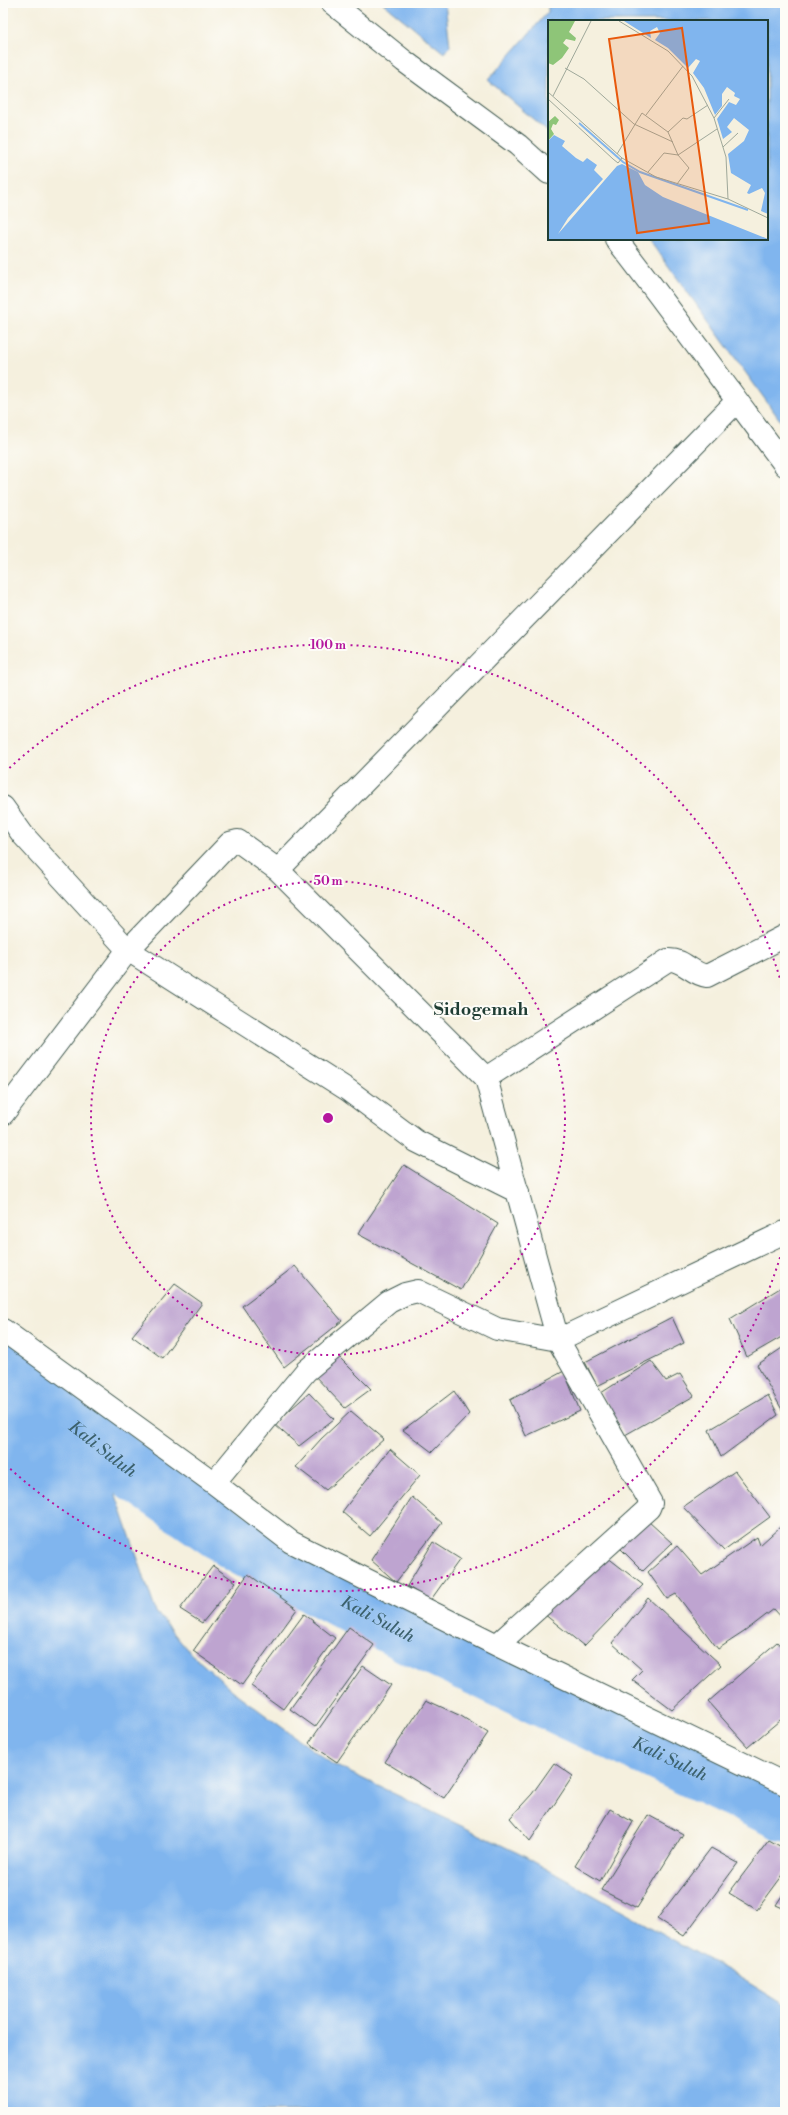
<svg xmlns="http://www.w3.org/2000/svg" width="788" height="2115" viewBox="0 0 788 2115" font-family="'Libre Bodoni',serif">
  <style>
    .water { fill: #80b5ee; stroke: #507991 }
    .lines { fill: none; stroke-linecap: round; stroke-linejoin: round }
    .river { stroke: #80b5ee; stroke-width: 57 }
    .building { fill: #bea4d0 }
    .street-casing { stroke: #3f584e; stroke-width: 24 }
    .street { stroke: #fff; stroke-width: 22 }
    .ring { fill: none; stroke: #b5179e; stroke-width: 2; stroke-dasharray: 2 4 }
    .labels { text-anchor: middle; stroke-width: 4; stroke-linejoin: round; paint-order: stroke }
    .water-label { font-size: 17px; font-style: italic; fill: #3c616c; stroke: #fdfcf7 }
    .quarter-label { font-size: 18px; font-weight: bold; fill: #1f3d34; stroke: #fdfcf7 }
    .inset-river { fill: none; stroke: #80b5ee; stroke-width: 2 }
    .inset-road { fill: none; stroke: #9fa89a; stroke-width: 1 }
    .view { fill: #e8590c; fill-opacity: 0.15; stroke: #e8590c; stroke-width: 2 }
    .inset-edge { fill: none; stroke: #1f3d34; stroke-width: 2 }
    .centre { fill: #b5179e; stroke: #fdfcf7; stroke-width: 2 }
    .ring-label { font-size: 12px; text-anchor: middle; font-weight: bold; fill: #b5179e; stroke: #fdfcf7; stroke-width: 4; stroke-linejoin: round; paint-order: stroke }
  </style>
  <rect width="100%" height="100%" fill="#fdfcf7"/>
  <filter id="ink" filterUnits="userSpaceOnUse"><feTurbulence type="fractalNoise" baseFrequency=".025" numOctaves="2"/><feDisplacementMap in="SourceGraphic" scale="8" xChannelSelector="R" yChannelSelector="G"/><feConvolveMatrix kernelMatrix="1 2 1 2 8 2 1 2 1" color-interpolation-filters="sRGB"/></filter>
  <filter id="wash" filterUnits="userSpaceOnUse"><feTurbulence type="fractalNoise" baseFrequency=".012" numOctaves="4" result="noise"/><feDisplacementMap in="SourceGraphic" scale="16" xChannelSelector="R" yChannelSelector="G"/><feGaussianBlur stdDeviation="0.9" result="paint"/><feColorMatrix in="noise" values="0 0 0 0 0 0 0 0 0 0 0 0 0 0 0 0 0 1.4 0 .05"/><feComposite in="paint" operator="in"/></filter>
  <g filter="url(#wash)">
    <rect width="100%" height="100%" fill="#f5f0de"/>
    <path class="water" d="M383,3h62l5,43 -6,7z
      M548,3h237v424l-136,-188h118v-218h-218v112l-61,-53 60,-68z
      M3,1388l103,78 50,146 34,41 48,42 94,69 188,90 214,120 51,31v107h-782z"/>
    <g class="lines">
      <path class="river" id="s1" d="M3,1370l118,93 120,83 170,90 374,177"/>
    </g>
    <g id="blocks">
      <path class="building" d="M404,1165l94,59 -37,66 -103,-56z
        M295,1266l47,55 -58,46 -42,-61z
        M175,1284l27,19 -40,55 -30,-22z
        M785,1285v50l-38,22 -17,-38z
        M672,1317l12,26 -87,43 -12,-24z
        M785,1346v69l-28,-50z
        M336,1354l35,35 -26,19 -32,-34z
        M651,1361l15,20 14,-7 14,22 -69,39 -24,-42z
        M564,1371l16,40 -54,25 -16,-36z
        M454,1391l15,23 -37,38 -29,-22z
        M309,1393l25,26 -35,27 -25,-22z
        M768,1395l10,20 -57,42 -12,-27z
        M351,1411l33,28 -58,51 -30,-23 25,-28z
        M390,1449l30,26 -50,61 -28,-24z
        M735,1471l35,46 -46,33 -41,-43z
        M412,1497l30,26 -46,59 -25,-22z
        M648,1521l24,22 -29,28 -26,-26z
        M780,1527l5,3v87l-2,2 -9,-10 -30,23 -26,17 -42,-55 -9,5 -19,-27 29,-26 25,29 55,-38 3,8z
        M433,1542l27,17 -30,42 -23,-15z
        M607,1557l36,28 -59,61 -40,-32z
        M213,1566l23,16 -34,41 -22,-14z
        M248,1574l49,35 -55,76 -49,-34z
        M648,1598l73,67 -49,45 -40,-30 10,-10 -30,-27z
        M304,1614l31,24 -52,71 -32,-23z
        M349,1627l25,18 -59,82 -25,-18z
        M777,1642l8,9v65l-37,31 -40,-45z
        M363,1666l28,19 -54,77 -28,-19z
        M426,1700l35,16 27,17 -44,65 -59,-36z
        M554,1763l19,13 -43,65 -20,-23 22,-24z
        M610,1809l23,13 -33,59 -25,-15z
        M648,1815l35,19 -46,74 -36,-18z
        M769,1840l16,9v23l-28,38 -28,-17z
        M711,1848l27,15 -54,73 -27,-17z
        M785,1891v18l-9,-4z"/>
    </g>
  </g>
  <g filter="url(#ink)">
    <use href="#blocks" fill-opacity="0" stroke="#3f584e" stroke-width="1"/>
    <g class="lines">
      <g class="street-casing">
        <path id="street" d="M332,3l72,58 114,84 31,28
          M616,239c58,74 112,151 169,226
          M3,807l20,28 105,115 220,140 68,51 102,51
          M278,870l459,-469
          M486,1078l182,-118c16,-1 23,14 39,16l78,-40
          M3,1114l125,-164 102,-107 8,-2 40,29 208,208 72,262 93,163 -2,5 -152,137
          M3,1330l211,153 77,59 206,103 288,139
          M214,1483l92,-112 83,-69 16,-8 13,-3 79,38 61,11 227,-108"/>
      </g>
      <use href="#street" class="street"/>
    </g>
  </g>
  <g class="ring">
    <circle cx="328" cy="1118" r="237"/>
    <path d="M785 1240A473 473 0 0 1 5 1464M5 772A473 473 0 0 1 785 996"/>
  </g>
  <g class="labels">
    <g class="water-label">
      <text dy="6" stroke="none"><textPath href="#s1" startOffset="127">Kali Suluh</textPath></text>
      <text dy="6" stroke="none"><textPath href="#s1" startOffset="451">Kali Suluh</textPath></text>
      <text dy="6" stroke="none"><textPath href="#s1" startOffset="775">Kali Suluh</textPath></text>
    </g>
    <g class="quarter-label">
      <text x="481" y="1015">Sidogemah</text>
    </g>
  </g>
  <g transform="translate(548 20)">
    <rect width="220" height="220" fill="#f5f0de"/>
    <path d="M0,1h27l-6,11 7,6 -1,3 -9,-2 -3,4 6,5 -7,10 -9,7 -5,-2zM7,96l4,4 -3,5 -3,-1 -2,5 3,5 -6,7v-19z" fill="#8ec578"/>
    <path d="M76,1h144v193l-7,-3 4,-18 -3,-5 -13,6 -2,-1 4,-8 -20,-12 -3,-19 16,-13 5,-11 -15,-12 -7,9 5,5 -9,7 -6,-20 12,-17 7,3 4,-6 -6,-3 1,-3 -8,-6 -5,7v12l-7,9 -11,-27 -11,-15 7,-12 -4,-2 -8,9 -20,-20 -13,-8 5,-7 -3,-6 -7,4 1,7zM6,115l11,6 -3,5 14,12 7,4 4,-4 10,7 -3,5 9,9 -35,39 -10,16 59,-68 5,-2 16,8 7,13 18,12 105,42h-220v-98z" fill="#80b5ee"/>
    <path class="inset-river" d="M31,103l44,39 17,10 108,38"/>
    <path class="inset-road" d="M71,1l49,30 24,25 22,42 12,39 2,42 40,19M17,48l19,11 50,45 39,18M0,72l74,66 34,19 72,22M5,76l38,-75M0,79l65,60 5,4 4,-5M98,95l37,-49M166,98l15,-19M120,112l15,-14 4,1 21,-14M175,127l15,-14M69,134l25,-41 26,19 10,23 11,13 -12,16M100,152l16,-19 14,2 39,-26"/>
    <path class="view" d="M134,8l27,195 -72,10 -28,-194z"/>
    <rect width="220" height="220" class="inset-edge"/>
  </g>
  <circle cx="328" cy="1118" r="6" class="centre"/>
  <g class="ring-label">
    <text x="328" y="649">100 m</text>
    <text x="328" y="885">50 m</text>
  </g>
  <rect width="788" height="2115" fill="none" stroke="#fdfcf7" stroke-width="16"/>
</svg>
